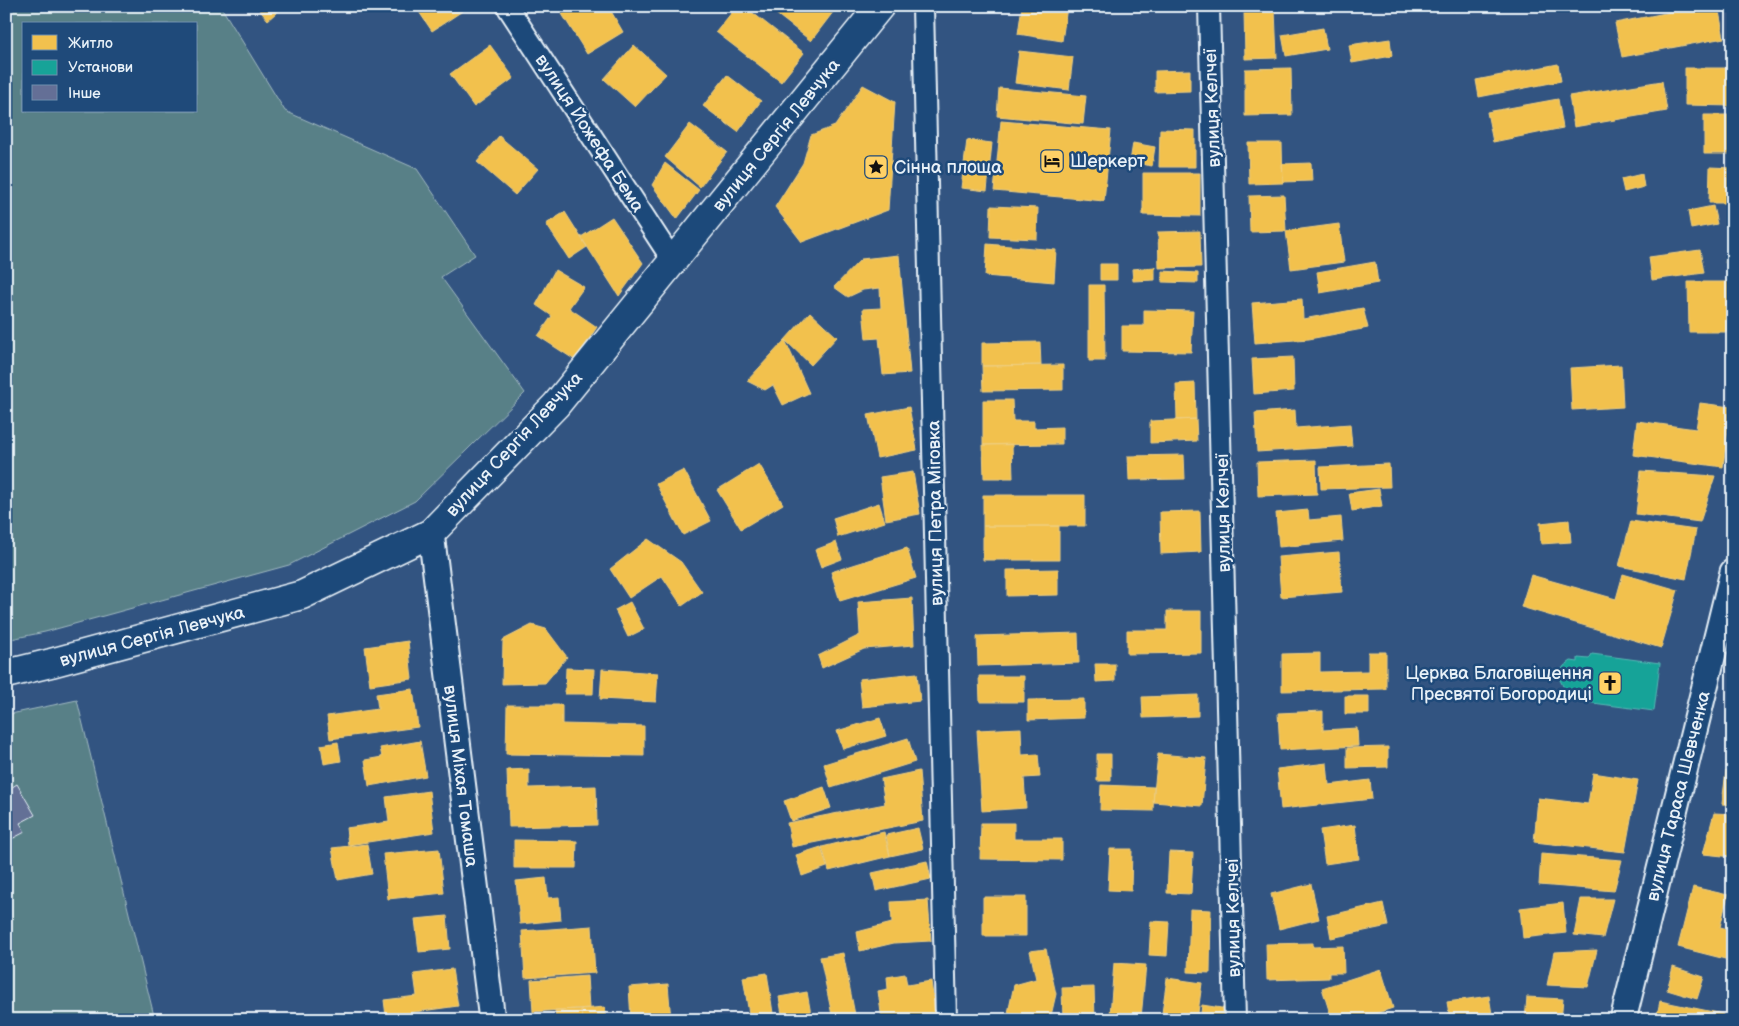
<svg xmlns="http://www.w3.org/2000/svg" width="1739" height="1026" viewBox="0 0 1739 1026" font-family="'Balsamiq Sans',sans-serif">
  <style>
    .green { fill: #588087; stroke: #a0b8c0; fill-rule: evenodd }
    .homes { fill: #f2c14e; stroke: #efcf81 }
    .public { fill: #17a398; stroke: #56bab5 }
    .building { fill: #646f96; stroke: #e8f1f8 }
    .lines { fill: none; stroke-linecap: round; stroke-linejoin: round }
    .minor-casing { stroke: #e8f1f8; stroke-width: 24 }
    .tertiary-casing { stroke: #e8f1f8; stroke-width: 29 }
    .secondary-casing { stroke: #e8f1f8; stroke-width: 31 }
    .minor { stroke: #1f4a7a; stroke-width: 20 }
    .tertiary { stroke: #1f4a7a; stroke-width: 25 }
    .secondary { stroke: #1f4a7a; stroke-width: 28 }
    .labels { text-anchor: middle; stroke-width: 5; stroke-linejoin: round; paint-order: stroke }
    .street-label { font-size: 18px; fill: #e8f1f8; stroke: #1f4a7a }
    .poi-label { font-size: 18px; fill: #e8f1f8; stroke: #1f4a7a; text-anchor: start }
  </style>
  <rect width="100%" height="100%" fill="#325481"/>
  <filter id="ink" filterUnits="userSpaceOnUse"><feTurbulence type="fractalNoise" baseFrequency=".02" numOctaves="2"/><feDisplacementMap in="SourceGraphic" scale="10" xChannelSelector="R" yChannelSelector="G"/><feConvolveMatrix kernelMatrix="1 2 1 2 8 2 1 2 1" color-interpolation-filters="sRGB"/></filter>
  <g filter="url(#ink)">
    <path class="green" d="M6,6h212l5,4 62,101 132,58 58,86 -34,22 84,116 -110,108 -126,64 -244,67 -39,8zM24,24h172v87h-172z
      M77,700l78,320h-149v-305z"/>
    <path class="homes" d="M256,6h28l-16,14z
      M415,6h55l-38,25z
      M574,6h34l15,26 -36,22 -25,-40z
      M737,6h7l60,47 -23,29 -65,-50z
      M766,6h71v1l-26,34z
      M1022,6l45,1 -5,34 -44,-7z
      M1701,6h17l6,32 -102,19 -7,-34z
      M1275,10l2,48 -32,1 -1,-48z
      M1323,28l4,21 -41,7 -4,-21z
      M1390,39l2,17 -40,7 -3,-18z
      M490,45l24,33 -40,29 -24,-33z
      M634,45l32,29 -31,33 -31,-28z
      M1019,51l54,6 -4,33 -54,-7z
      M1558,64l3,17 -82,16 -3,-17z
      M1291,68l1,47 -47,1v-47z
      M1685,68h48v38l-48,-1z
      M1190,70v21l-35,1v-21z
      M727,75l34,26 -23,31 -35,-26z
      M1662,81l5,30 -93,16 -5,-31z
      M863,85l32,17 -7,108 -86,32 -27,-35 28,-44 8,-28 24,-9z
      M999,88l87,8 -3,28 -86,-8z
      M1558,99l5,29 -70,14 -6,-30z
      M1704,115h29v39h-29z
      M1001,121l110,9 -7,71 -110,-10z
      M690,124l37,28 -27,35 -35,-30z
      M1160,129l35,1v37h-36z
      M499,136l39,33 -23,26 -38,-33z
      M967,140l25,3 -5,48 -26,-3z
      M1133,143l22,4 -3,19 -22,-4z
      M1248,143h34l1,40 -34,1z
      M665,163l34,27 -22,29 -25,-34z
      M1311,163l1,18 -29,1 -1,-18z
      M1710,167l23,1v35h-24z
      M1143,173h57v43l-57,-1z
      M1642,174l2,13 -20,5 -3,-13z
      M1284,195l2,36 -36,1 -1,-36z
      M991,206l47,2 -1,31 -47,-2z
      M1713,206l4,18 -26,5 -3,-18z
      M565,212l22,35 -18,12 -23,-35z
      M612,217l31,46 -24,33 -38,-59z
      M1733,217v47l-8,-1z
      M1339,224l5,38 -53,7 -5,-38z
      M1200,231l1,36 -42,1 -1,-36z
      M987,244l69,6 -2,32 -69,-6z
      M1700,250l4,23 -52,7 -3,-23z
      M899,255l11,118 -27,2 -4,-37 -13,1 -3,-30 18,-1 -1,-20 -17,2 -15,7 -14,-10 27,-28z
      M1375,262l3,21 -58,10 -3,-21z
      M1100,264h17v16h-17z
      M1155,267v13l-22,1 -1,-12z
      M555,270l29,17 -15,21 28,19 -22,33 -37,-24 14,-20 -16,-11z
      M1162,271l36,2v10l-36,-1z
      M1688,282h45v50h-44z
      M1089,285h15l1,76h-16z
      M1302,299l1,20 60,-11 5,20 -59,11 -54,4 -3,-40z
      M1144,310l49,1 -2,41 -69,-1v-25h22z
      M810,312l27,25 -26,28 -26,-25z
      M785,340l24,53 -26,12 -10,-20 -8,5 -18,-9z
      M1040,342l1,23 -59,1v-23z
      M1293,357l1,34 -40,3 -2,-35z
      M1063,365v25l-80,1 -1,-25z
      M1621,365l2,42 -51,3 -2,-42z
      M1195,383l1,36 -19,1 -1,-36z
      M983,400h29l1,21h21v7l28,-1v17l-79,1z
      M1700,403l31,4 -8,60 -90,-12 4,-34 59,8z
      M909,407l8,43 -40,8 -9,-43z
      M1295,410l1,18 54,-4 2,22 -95,6 -2,-39z
      M1196,419l1,22 -47,2v-22z
      M1012,444l1,34h-29l-1,-33z
      M1184,455l1,24 -56,1 -1,-24z
      M1316,460l1,34 -59,2 -1,-34z
      M759,464l24,40 -42,25 -24,-39z
      M1389,464l1,23 -69,2 -1,-22z
      M684,470l27,51 -28,14 -27,-51z
      M1641,471l74,5 -15,46 -64,-8z
      M913,472l7,42 -34,6 -6,-43z
      M1379,489l3,17 -30,5 -3,-18z
      M983,495h102v31h-102z
      M879,503l6,19 -47,15 -5,-19z
      M1308,510l1,10 32,-3 2,24 -64,6 -3,-34z
      M1200,511l1,41 -40,2 -1,-42z
      M1569,520l2,22 -30,2 -1,-21z
      M1631,521l65,9 -10,49 -67,-13z
      M983,526h76v34h-76z
      M648,539l33,23 21,30 -20,14 -20,-30 -33,22 -19,-29z
      M836,542l6,17 -21,8 -6,-17z
      M907,548l9,30 -76,23 -9,-29z
      M1339,552l3,40 -61,5 -3,-40z
      M1058,569v26l-51,1v-26z
      M1623,574l55,16 -17,58 -140,-41 10,-32 85,24z
      M912,598l2,47 -50,4 -42,19 -4,-12 42,-21 -2,-33z
      M630,602l14,27 -16,8 -13,-27z
      M1167,611h34v42l-74,1v-24h40z
      M532,625l14,4 21,28 -22,26 -43,1 1,-44z
      M1078,633l1,30 -101,3 -1,-30z
      M408,641l4,38 -42,6 -5,-38z
      M1368,652h18v37l-104,2v-37l38,-1v19l48,-1z
      M1095,664h20v17l-19,1z
      M566,668l28,1 -1,25h-28z
      M602,669l56,4 -2,29 -56,-3z
      M917,673l3,28 -58,6 -3,-28z
      M979,676h45v26h-44z
      M413,689l5,38 -88,12 -3,-23 51,-7 -2,-15z
      M1198,695v21l-55,2 -1,-21z
      M1345,696h24v18h-24z
      M1084,699v19l-56,2v-20z
      M507,705h55v19l82,2v30l-138,-2z
      M1323,711v19l34,-2 1,18 -78,4 -2,-37z
      M880,718l6,18 -43,13 -6,-18z
      M1021,728l1,27 16,-1 2,23 -16,1 2,30 -44,3 -5,-81z
      M908,738l7,24 -84,26 -7,-24z
      M420,741l6,35 -57,10 -4,-26 17,-3 -2,-9z
      M338,742l3,19 -17,3 -3,-19z
      M1388,747v20l-41,1v-20z
      M1097,754h14v27h-14z
      M1158,754l48,4 -4,48 -49,-4z
      M1327,763l2,22 41,-5 2,19 -91,10 -4,-40z
      M529,769v19l67,-2 1,39 -88,2 -2,-57z
      M919,771l4,50 -131,26 -5,-24 98,-19 -4,-25z
      M1726,771l7,1v33l-11,-1z
      M1593,773l45,7 -13,72 -91,-10 4,-44 50,6z
      M1101,785l53,2 -1,24 -53,-1z
      M824,787l7,21 -40,13 -7,-20z
      M429,791l5,41 -86,13 -2,-17 43,-6 -3,-25z
      M1714,813l19,1v43l-30,-3z
      M981,823h33v16h48v21l-82,-1z
      M1355,825l4,34 -34,5 -5,-34z
      M918,828l5,21 -33,7 -4,-21z
      M884,832l6,24 -61,15 -7,-24z
      M514,840l63,1 -1,27h-62z
      M367,844l5,30 -34,6 -6,-32z
      M821,847l6,20 -25,9 -6,-21z
      M439,849l5,44 -56,6 -5,-45z
      M1110,849h22l-1,42 -23,-1z
      M1169,852l24,1 -2,41 -24,-1z
      M1541,854l81,6 -8,31 -75,-6z
      M927,861l4,18 -55,12 -4,-18z
      M546,878l2,20 11,-1 2,23 -41,4 -4,-43z
      M1311,884l8,35 -40,10 -8,-35z
      M1693,887l35,8 -8,32 13,3v31l-55,-14z
      M983,897h43v39h-43z
      M1581,899h32l-10,39 -29,-3z
      M928,900l3,41 -37,2 -34,8 -3,-19 35,-9 -1,-21z
      M1383,903l5,23 -57,12 -4,-22z
      M1563,903l3,30 -43,5 -3,-30z
      M1190,909l21,1 -1,63 -22,-1z
      M447,916l3,33 -31,3 -4,-33z
      M1151,921l18,1 -2,34 -18,-1z
      M592,926l3,47 -70,5 -3,-47z
      M1313,943v4l30,-1 1,27h-15v5l-62,2 -1,-36z
      M1046,949l10,45 -6,26h-10l-32,-7 6,-28 22,-6 -6,-28z
      M1597,950l-9,37 -41,-2 7,-33z
      M843,953l13,67h-23l-13,-63z
      M1114,963l32,2 -5,53 -31,-3z
      M1673,967l31,10 -7,22 -30,-9z
      M452,969l6,37 -72,10 -2,-16 33,-4 -3,-22z
      M1381,969l12,39 -37,12h-24l-10,-32z
      M767,973l7,47h-24l-7,-43z
      M905,974l2,11 24,-4 5,39h-54l-4,-29 10,-2 -1,-12z
      M587,976l2,32 -56,4 -2,-32z
      M1167,978l35,5 -5,37h-36z
      M668,984l3,36h-40l-2,-33z
      M1094,987l1,33h-32l-1,-32z
      M807,992l5,28h-29l-4,-23z
      M1489,996l4,24h-43l-3,-18z
      M1527,997l36,2 -2,21h-36z
      M1660,1001l63,13 -2,6h-65z
      M1202,1005l26,4v11h-28z
      M605,1007l1,13h-24l-1,-11z
      M581,1009l1,11h-26l-1,-10z"/>
    <path class="public" d="M1592,654l68,9 -6,48 -69,-9 -4,-5 -10,-2 -7,-7 -4,-8v-8l4,-6 7,-5 7,1v-4l11,1z"/>
    <path class="building" d="M17,784l18,31 -15,8 5,9 -19,10v-51z"/>
    <g class="lines">
      <g class="minor-casing">
        <path id="minor" d="M507,6l166,255
          M923,6l23,1014
          M1209,6l26,1014"/>
      </g>
      <g class="tertiary-casing">
        <path id="tertiary" d="M431,533l61,487
          M1623,1020l110,-448"/>
      </g>
      <g class="secondary-casing">
        <path id="secondary" d="M6,674l45,-11 251,-68 129,-62 125,-128 324,-399"/>
      </g>
      <use href="#minor" class="minor"/>
      <use href="#tertiary" class="tertiary"/>
      <use href="#secondary" class="secondary"/>
    </g>
  </g>
  <defs>
    <g id="hotel-square" transform="scale(1.25)"><rect x="-9" y="-9" width="18" height="18" rx="4" fill="#ffd166" stroke="#1f4a7a"/><path d="M-6-4.5h1.5V1H6V5H4.5V3h-9V5H-6ZM-4 0a1.8 1.8 0 1 1 3.6 0ZM.5 0V-2.5h3Q6-2.5 6 0Z" fill="#111"/></g>
    <g id="sight-square" transform="scale(1.25)"><rect x="-9" y="-9" width="18" height="18" rx="4" fill="#ffd166" stroke="#1f4a7a"/><path d="M0-6L1.8-2.2L6-1.7L2.9 1.2L3.7 5.4L0 3.3L-3.7 5.4L-2.9 1.2L-6-1.7L-1.8-2.2Z" fill="#111"/></g>
    <g id="church-square" transform="scale(1.25)"><rect x="-9" y="-9" width="18" height="18" rx="4" fill="#ffd166" stroke="#1f4a7a"/><path d="M-1.2-6h2.4v3.5h3.3v2.4h-3.3V6h-2.4V-.1h-3.3v-2.4h3.3Z" fill="#111"/></g>
  </defs>
  <g fill-rule="evenodd">
    <use href="#hotel-square" x="1052" y="161"/>
    <use href="#sight-square" x="876" y="167"/>
    <use href="#church-square" x="1610" y="683"/>
  </g>
  <g class="labels">
    <g class="street-label">
      <text transform="translate(1212 108) rotate(-92)" y="6">вулиця Келчеї</text>
      <text transform="translate(590 133) rotate(57)" y="6">вулиця Йожефа Бема</text>
      <text transform="translate(776 135) rotate(-51)" y="6">вулиця Сергія Левчука</text>
      <text transform="translate(514 444) rotate(-47)" y="6">вулиця Сергія Левчука</text>
      <text transform="translate(935 513) rotate(-91)" y="6">вулиця Петра Міговка</text>
      <text transform="translate(1223 513) rotate(-91)" y="6">вулиця Келчеї</text>
      <text transform="translate(152 636) rotate(-15)" y="6">вулиця Сергія Левчука</text>
      <text transform="translate(461 776) rotate(83)" y="6">вулиця Міхая Томаша</text>
      <text transform="translate(1678 796) rotate(-76)" y="6">вулиця Тараса Шевченка</text>
      <text transform="translate(1233 918) rotate(-91)" y="6">вулиця Келчеї</text>
    </g>
    <g class="poi-label">
      <text x="1070" y="167">Шеркерт</text>
      <text x="894" y="173">Сінна площа</text>
      <text x="1592" y="679" text-anchor="end">Церква Благовіщення<tspan x="1592" dy="21">Пресвятої Богородиці</tspan></text>
    </g>
  </g>
  <rect width="1739" height="1026" fill="none" stroke="#1f4a7a" stroke-width="25"/>
  <rect x="12" y="12" width="1714" height="1001" fill="none" stroke="#e8f1f8" stroke-width="2" filter="url(#ink)"/>
  <rect x="22" y="22" width="175" height="90" fill="#1f4a7a" stroke="#6f8dac"/>
  <rect x="32" y="35" width="25" height="15" fill="#f2c14e" stroke="#6f8dac"/>
  <text x="68" y="48" font-size="15" fill="#e8f1f8">Житло</text>
  <rect x="32" y="60" width="25" height="15" fill="#17a398" stroke="#6f8dac"/>
  <text x="68" y="72" font-size="15" fill="#e8f1f8">Установи</text>
  <rect x="32" y="85" width="25" height="15" fill="#646f96" stroke="#6f8dac"/>
  <text x="68" y="98" font-size="15" fill="#e8f1f8">Інше</text>
</svg>
